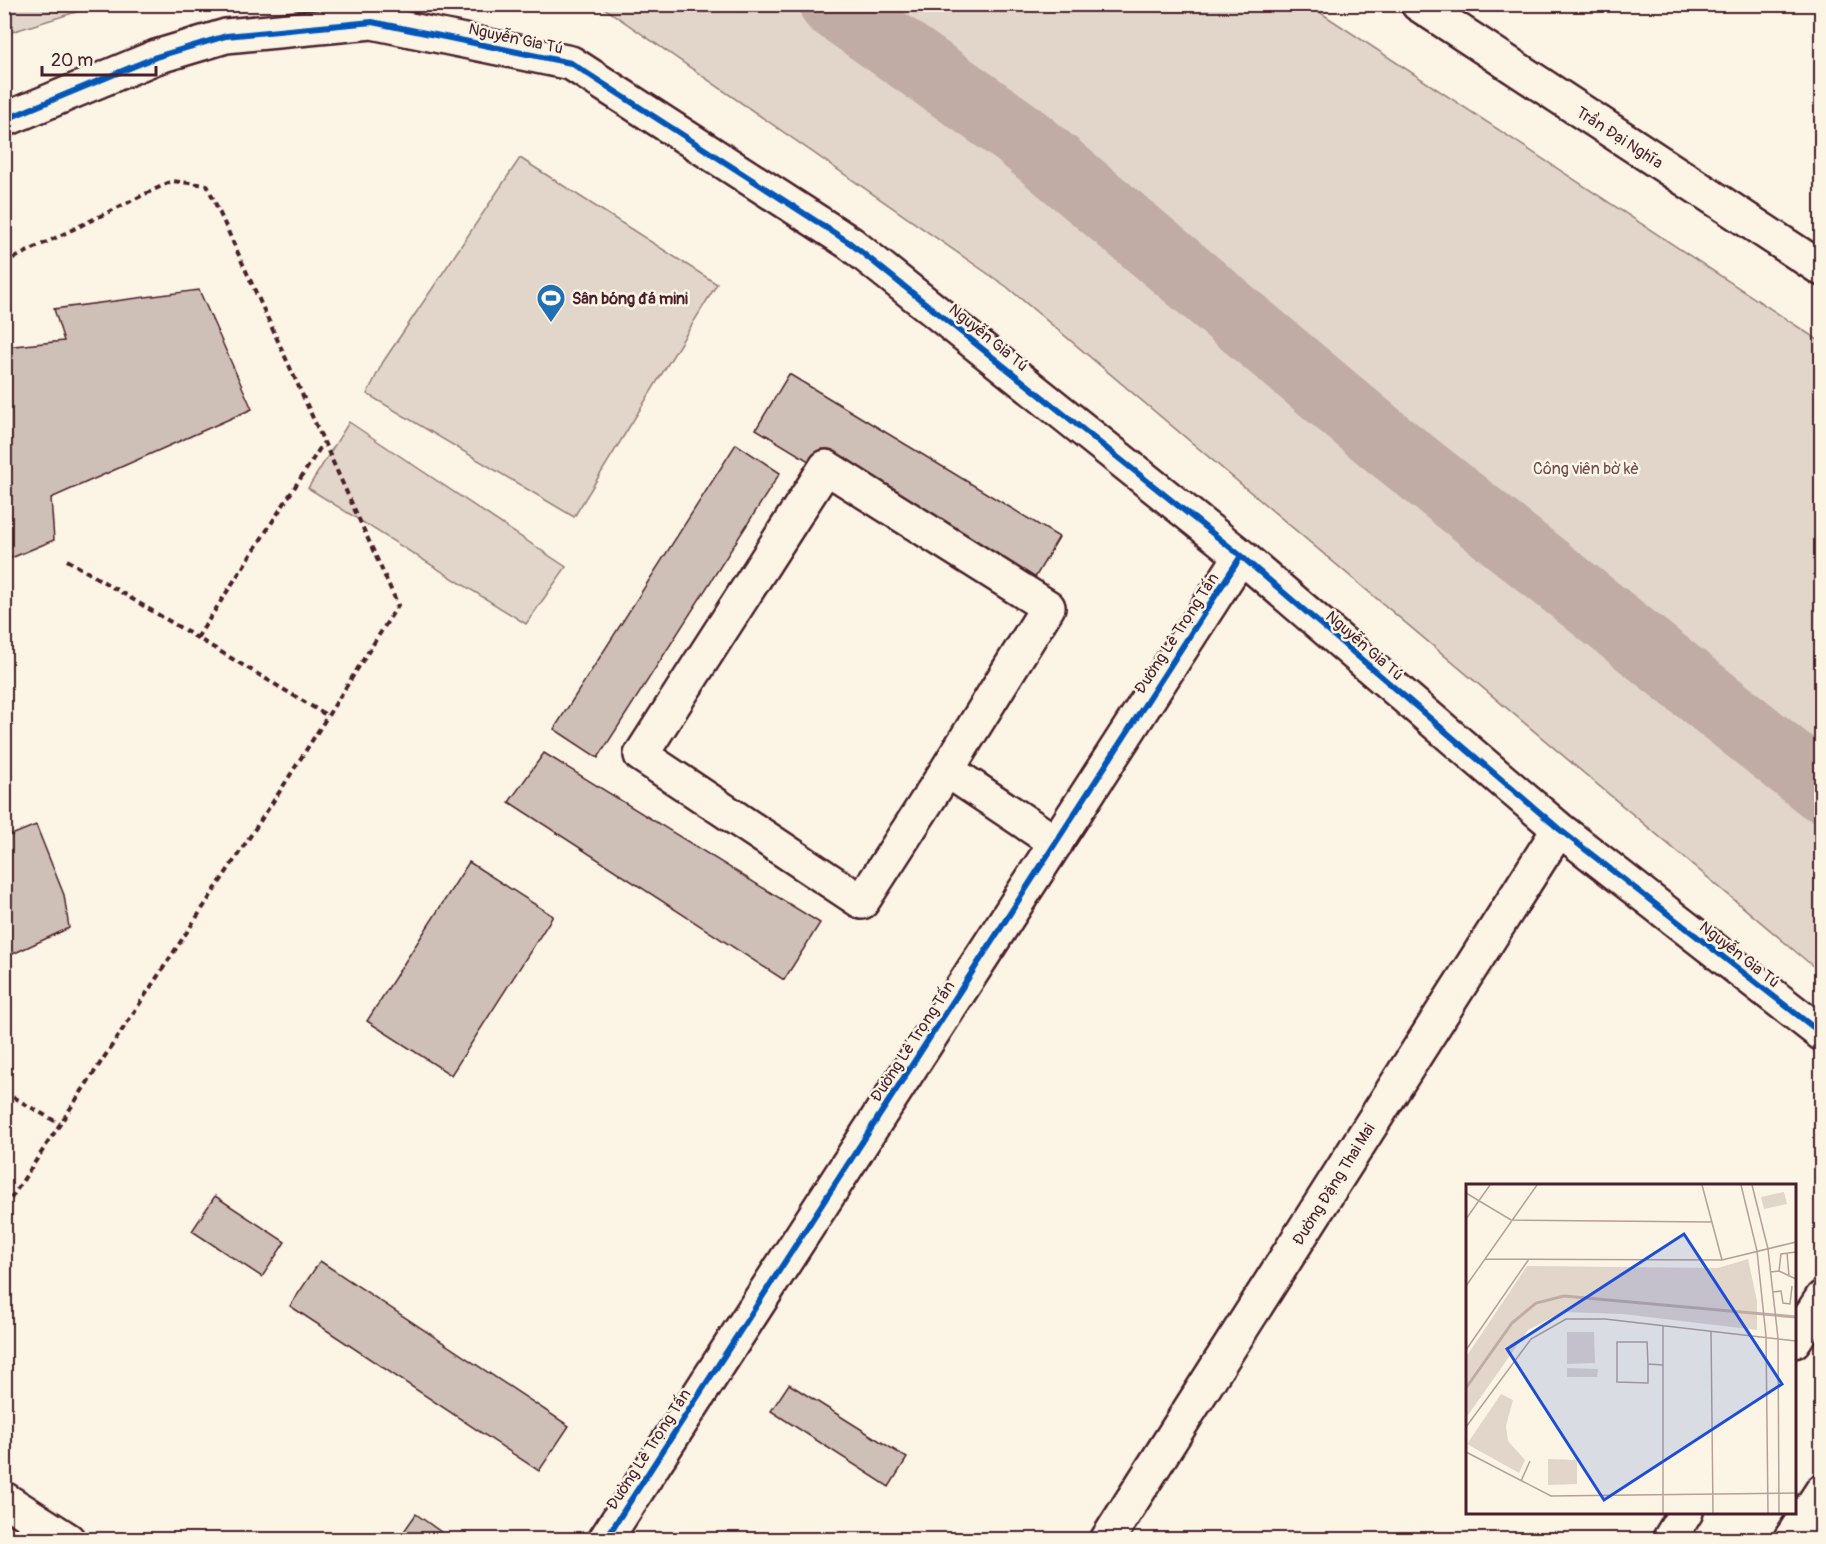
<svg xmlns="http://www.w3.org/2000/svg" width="1826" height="1544" viewBox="0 0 1826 1544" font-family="Pangolin,sans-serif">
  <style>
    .green { fill: #e2d5ca; stroke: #967a7a; stroke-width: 1.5 }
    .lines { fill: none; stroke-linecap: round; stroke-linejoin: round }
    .river { stroke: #c0aca5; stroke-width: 68 }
    .building { fill: #cfc0b7; stroke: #4a1f2b; stroke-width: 1.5 }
    .minor-casing { stroke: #4a1f2b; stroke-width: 38 }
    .major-casing { stroke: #4a1f2b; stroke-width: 38 }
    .path { stroke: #4a1f2b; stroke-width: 4; stroke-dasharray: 6 4.5; stroke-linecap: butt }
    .minor { stroke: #fcf5e5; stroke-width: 33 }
    .major { stroke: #fcf5e5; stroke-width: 33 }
    .cycleway-casing { stroke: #fcf5e5; stroke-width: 10 }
    .cycleway { stroke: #0057b8; stroke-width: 6 }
    .labels { text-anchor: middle; stroke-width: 5; stroke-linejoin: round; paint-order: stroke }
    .street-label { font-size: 16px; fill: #4a1f2b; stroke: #fcf5e5 }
    .poi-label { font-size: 16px; font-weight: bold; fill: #4a1f2b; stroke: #fcf5e5; text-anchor: start }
    .park-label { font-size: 16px; fill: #704c53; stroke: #fcf5e5 }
    .inset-river { fill: none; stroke: #c0aca5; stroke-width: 3 }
    .inset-road { fill: none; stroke: #b59f9b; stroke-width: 1.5 }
    .view { fill: #1d4ed8; fill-opacity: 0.15; stroke: #1d4ed8; stroke-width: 3 }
    .inset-edge { fill: none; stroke: #4a1f2b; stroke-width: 3 }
  </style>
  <rect width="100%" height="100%" fill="#fcf5e5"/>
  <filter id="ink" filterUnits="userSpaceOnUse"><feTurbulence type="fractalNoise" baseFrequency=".0167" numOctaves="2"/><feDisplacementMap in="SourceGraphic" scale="12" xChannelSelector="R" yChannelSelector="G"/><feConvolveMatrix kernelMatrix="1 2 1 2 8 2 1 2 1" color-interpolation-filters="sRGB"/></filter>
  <g filter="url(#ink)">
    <path class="green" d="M5,4h94v1l-94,29z
      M600,5h709l512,337v631l-814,-686z
      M520,158l197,126 -143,233 -207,-123 16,-32z
      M349,422l217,145 -40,57 -218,-136z"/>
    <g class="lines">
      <path class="river" d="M833,4l185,130 365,306 439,348"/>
    </g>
    <path class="building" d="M199,290l53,119 -201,89 3,42 -50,21v-214l60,-6 -10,-32z
      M789,374l270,163 -33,56 -270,-164z
      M736,444l44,29 -182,285 -44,-29z
      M544,753l276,170 -36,57 -275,-178z
      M36,825l28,70 5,33 -65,30v-120z
      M469,862l84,54 -102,159 -84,-54z
      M215,1196l70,46 -23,35 -70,-46z
      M320,1261l249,165 -30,45 -249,-165z
      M789,1384l118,74 -18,29 -118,-76z
      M416,1514l36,26h-54z"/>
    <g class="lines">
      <g class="minor-casing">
        <path id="minor" d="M1418,4l404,265
          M4,120l152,-63 70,-21 146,-14 199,41 279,180 391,313 318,273 263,205
          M947,770l-85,132 -221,-147 185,-288 222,140 -101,163 109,73
          M4,1499l64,41
          M605,1540l636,-984
          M1107,1540l452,-711"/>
      </g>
      <g class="major-casing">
        <path id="major" d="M1794,1341l28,-43
          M1669,1540l17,-28
          M1790,1540l32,-49"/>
      </g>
      <path class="path" d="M4,263l168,-82 35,4 191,420 -116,183 -278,421
        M67,560l261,156
        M197,638l127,-196
        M4,1092l56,32"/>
      <use href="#minor" class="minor"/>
      <use href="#major" class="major"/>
      <g class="cycleway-casing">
        <path id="cycleway" d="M4,120l152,-63 70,-21 146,-14 199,41 279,180 391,313 318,273 263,205
          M605,1540l636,-984"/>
      </g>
      <use href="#cycleway" class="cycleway"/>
    </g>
  </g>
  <defs>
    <g id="stadium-pin" transform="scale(1.5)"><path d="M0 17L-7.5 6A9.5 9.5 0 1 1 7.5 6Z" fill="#1f6fb2" stroke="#fcf5e5"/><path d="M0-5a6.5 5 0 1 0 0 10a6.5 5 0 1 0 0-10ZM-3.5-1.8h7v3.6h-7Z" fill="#fff"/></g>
  </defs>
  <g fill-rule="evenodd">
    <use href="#stadium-pin" x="551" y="298"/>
  </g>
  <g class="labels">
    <g class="street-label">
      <text transform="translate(516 38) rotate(12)" y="6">Nguyễn Gia Tú</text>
      <text transform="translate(1620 137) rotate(33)" y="6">Trần Đại Nghĩa</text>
      <text transform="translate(989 337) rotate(39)" y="6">Nguyễn Gia Tú</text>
      <text transform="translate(1176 633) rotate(-57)" y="6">Đường Lê Trọng Tấn</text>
      <text transform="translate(1365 645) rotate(41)" y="6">Nguyễn Gia Tú</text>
      <text transform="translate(1740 954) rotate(38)" y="6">Nguyễn Gia Tú</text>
      <text transform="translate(912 1041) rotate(-57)" y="6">Đường Lê Trọng Tấn</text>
      <text transform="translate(1333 1184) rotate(-58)" y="6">Đường Đặng Thai Mai</text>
      <text transform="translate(648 1449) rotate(-57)" y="6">Đường Lê Trọng Tấn</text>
    </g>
    <g class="poi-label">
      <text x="572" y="304">Sân bóng đá mini</text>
    </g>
    <g class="park-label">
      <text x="1586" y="474">Công viên bờ kè</text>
    </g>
  </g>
  <g transform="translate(1466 1184)">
    <rect width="330" height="330" fill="#fcf5e5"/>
    <path d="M318,8l3,12 -23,5 -3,-12zM282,75l9,42v29l-134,-16 -60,-2 -35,18 -62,88v-61l61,-91 191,2zM101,148h27l1,31 -28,1zM101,184l31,1 -1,8h-30zM35,210l12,6 -7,26 2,15 17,19 -6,13 -52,-29zM82,275l29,1v24l-29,1z" fill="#e2d5ca"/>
    <path class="inset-river" d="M0,204l46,-65 24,-20 28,-7 232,21"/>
    <path class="inset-road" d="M236,1l20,75M275,1l16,66 9,85 2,177M286,1l16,64 10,89 1,175M0,9l45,27 201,2M0,35l24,-34M321,69l2,23M19,75l237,1 74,-18M313,87l17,8M304,88l9,-1 2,-17 15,-2M0,102l71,-101M307,108l8,-1 2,12 7,1 2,-18M197,141v188M245,147l2,182M0,166l63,-91M182,180v19l-31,-1v-40h30l1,22 15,1M0,243l65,-88 35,-20h39l191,22M0,268l85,44 245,-3M55,297l9,-20"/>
    <path class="view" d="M218,50l98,150 -178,116 -97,-151z"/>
    <rect width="330" height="330" class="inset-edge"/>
  </g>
  <rect width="1826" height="1544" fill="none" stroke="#fcf5e5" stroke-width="24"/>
  <rect x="12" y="12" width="1802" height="1520" fill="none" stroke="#4a1f2b" stroke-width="2" filter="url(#ink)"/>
  <path d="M42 66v9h114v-9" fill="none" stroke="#4a1f2b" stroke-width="3"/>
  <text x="51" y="66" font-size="18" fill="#4a1f2b" stroke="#fcf5e5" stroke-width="4.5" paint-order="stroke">20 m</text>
</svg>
